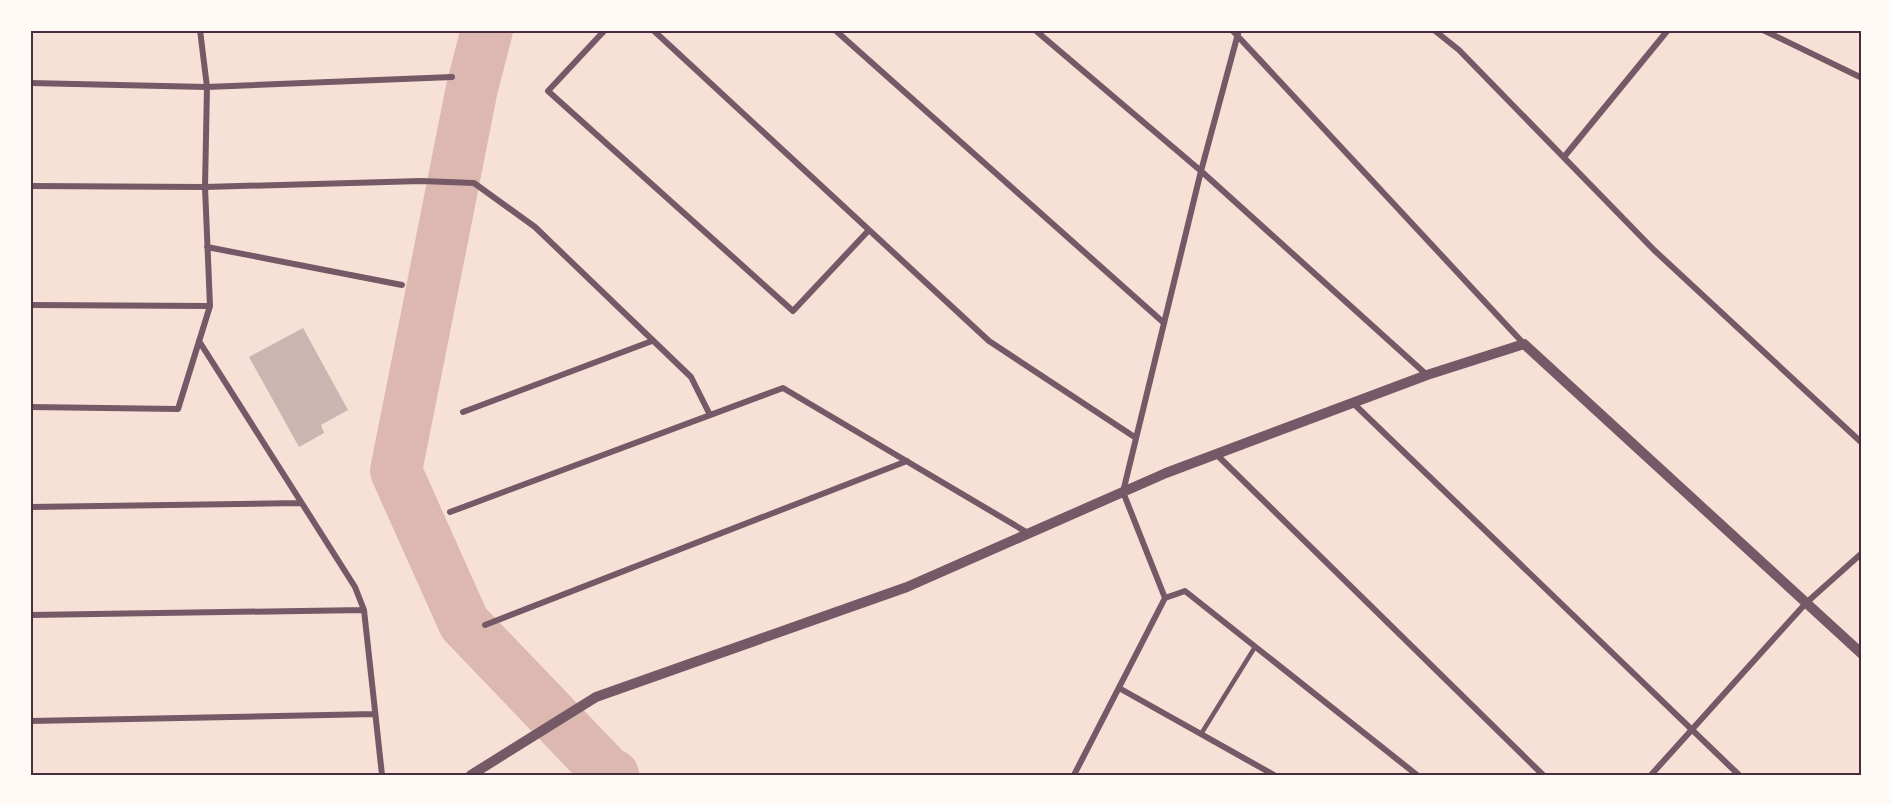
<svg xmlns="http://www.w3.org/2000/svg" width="1892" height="805" viewBox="0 0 1892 805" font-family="'Exo 2',sans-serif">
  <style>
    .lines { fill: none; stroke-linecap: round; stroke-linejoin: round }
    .river { stroke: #dcb8b0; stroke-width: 52 }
    .building { fill: #ccb4b1 }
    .service { stroke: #755966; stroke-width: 4.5 }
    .minor { stroke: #755966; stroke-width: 6 }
    .tertiary { stroke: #755966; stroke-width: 10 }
    .neatline { fill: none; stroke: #4a2c40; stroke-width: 2 }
  </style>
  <rect width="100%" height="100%" fill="#f7e1d7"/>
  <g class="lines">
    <path class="river" d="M487,30l-15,58 -76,383 68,152 142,148 7,4"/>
  </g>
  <path class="building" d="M303,328l45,82 -27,15 3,8 -25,14 -50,-90z"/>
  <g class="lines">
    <path class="service" d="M1201,734l54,-87"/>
    <path class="minor" d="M605,30l-57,61 245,220 76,-81
      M653,30l336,311 147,97
      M835,30l329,293
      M1035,30l166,141 226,204
      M1232,30l292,314
      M1434,30l25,20 195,200 208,193
      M1763,30l99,48
      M30,83l177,4 245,-10
      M1564,157l104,-127
      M30,186l175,1 216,-6 53,2 61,44 156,150 19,38
      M207,247l195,38
      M30,305l180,1 -5,-119 2,-100 -7,-57
      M199,341l156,246 9,23 18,165
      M1353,403l386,372
      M30,407l148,2 32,-103
      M463,412l189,-71
      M1216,454l327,321
      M30,507l271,-4
      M450,512l333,-124 245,145
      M1165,598l20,-7 232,184
      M30,615l334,-5
      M485,625l422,-164
      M1119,688l155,87
      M30,721l345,-7
      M1074,775l91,-177 -42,-106 78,-321 38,-141
      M1651,775l155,-172 56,-50"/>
    <path class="tertiary" d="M471,775l125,-78 311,-110 259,-114 261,-98 97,-31 338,310"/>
  </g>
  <rect width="1892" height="805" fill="none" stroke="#fffaf5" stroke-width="63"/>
  <rect x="32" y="32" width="1828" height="742" class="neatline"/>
</svg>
